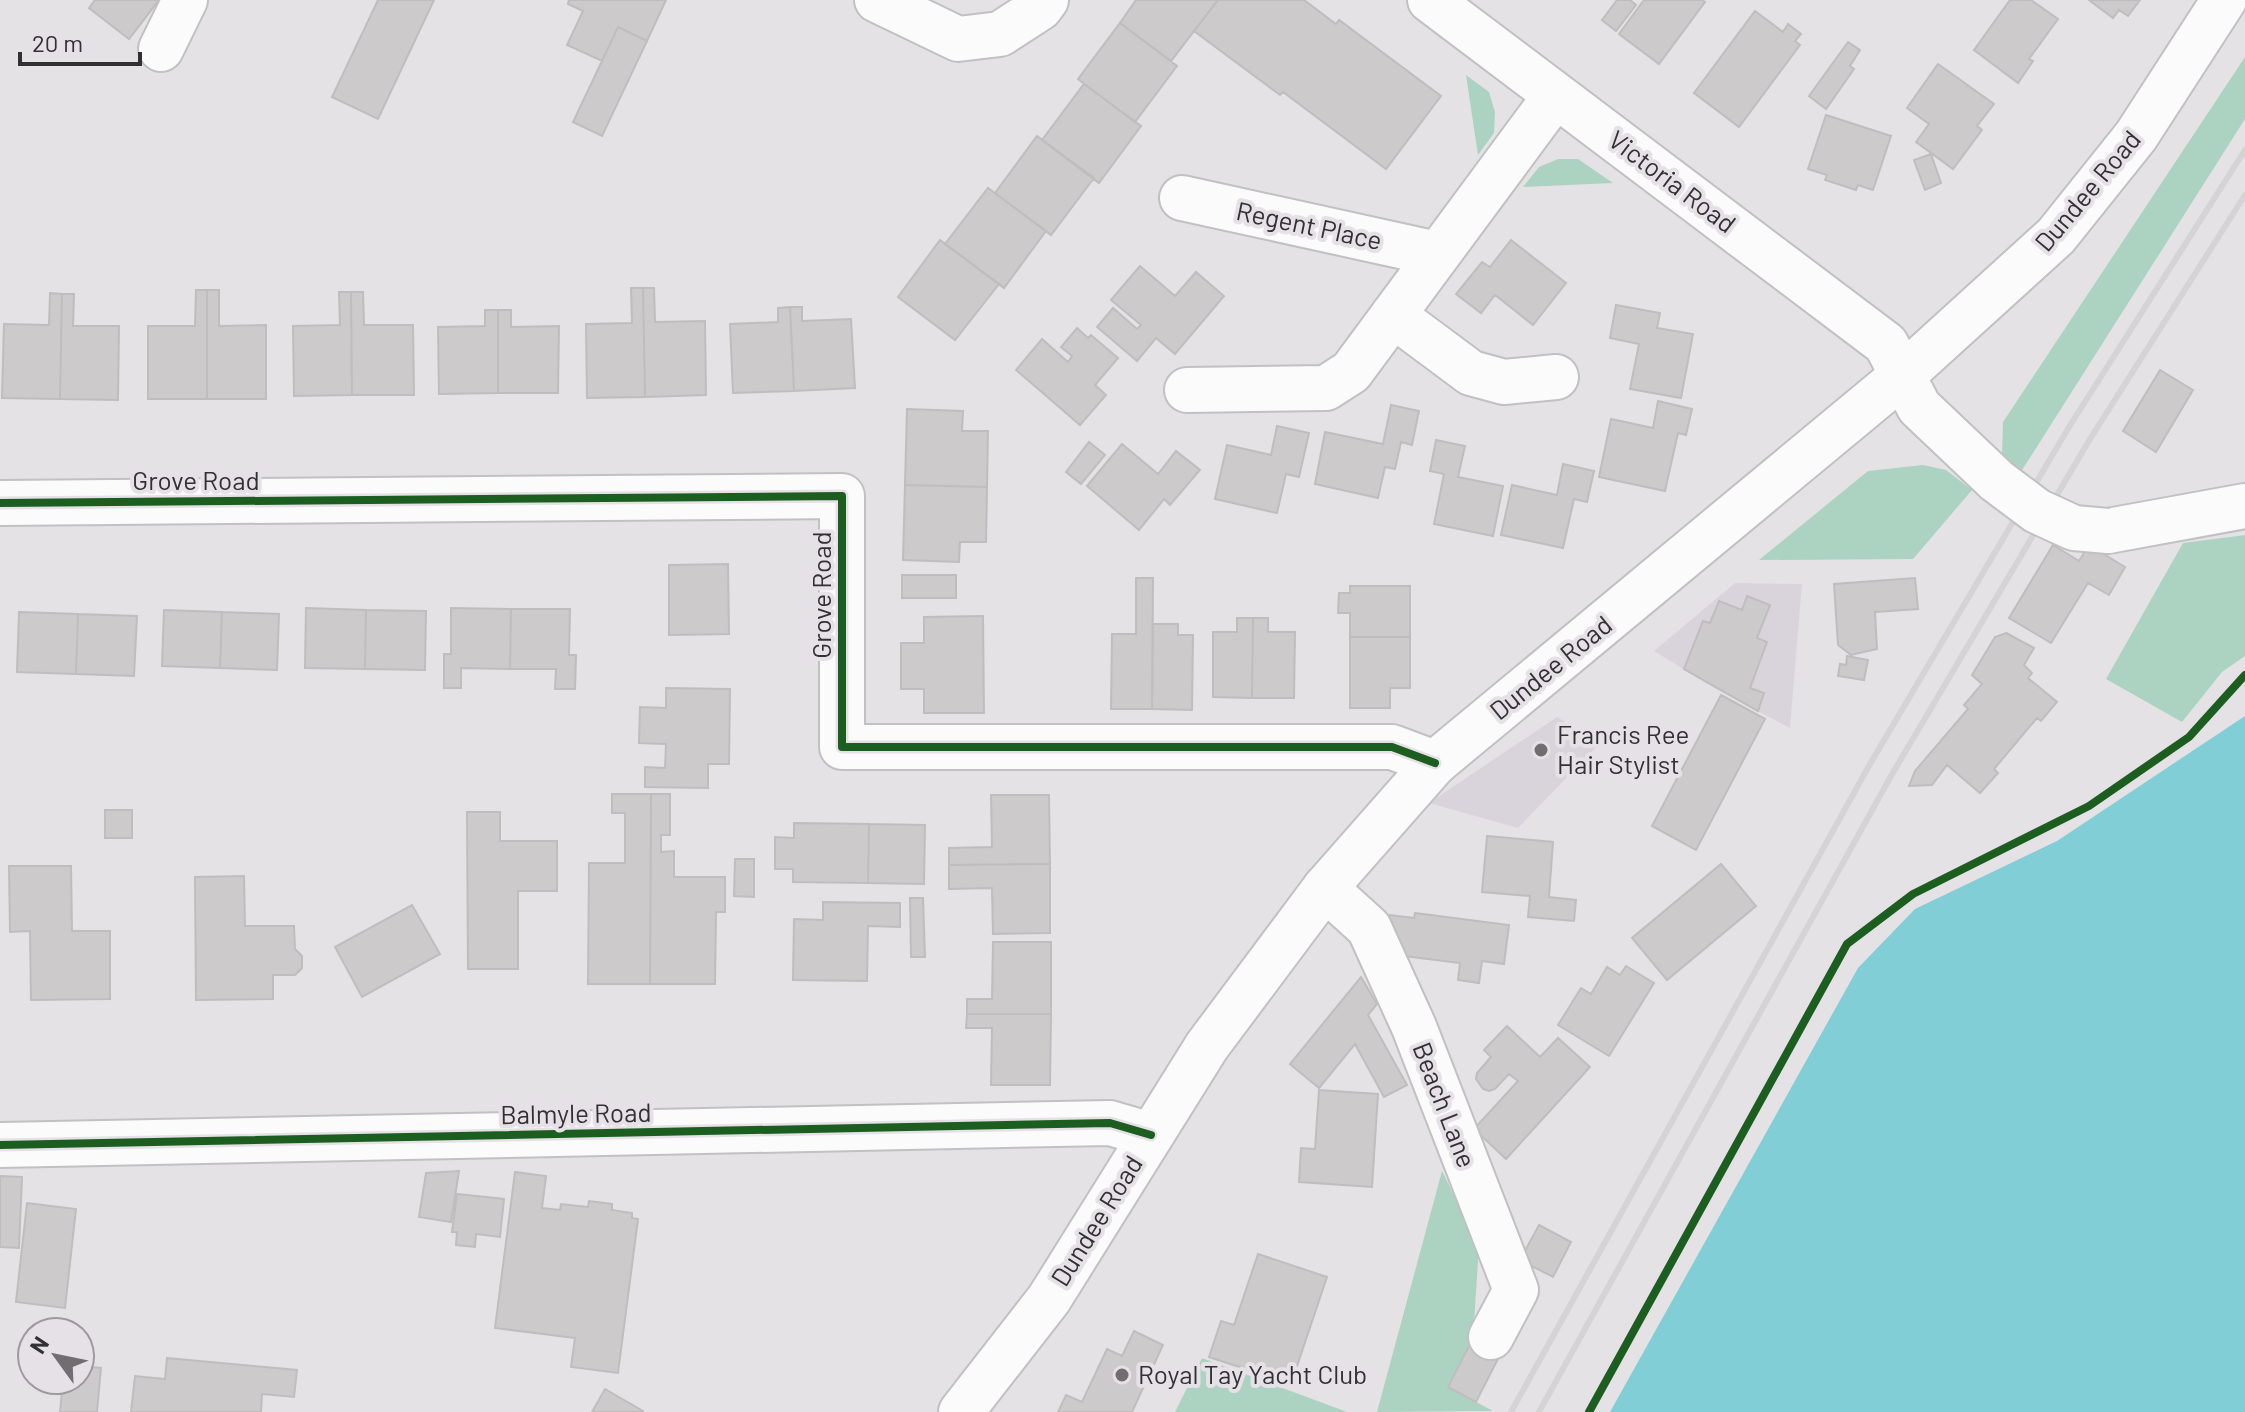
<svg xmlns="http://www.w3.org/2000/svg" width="2245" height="1412" viewBox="0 0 2245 1412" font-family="Barlow,sans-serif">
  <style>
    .built { fill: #d9d4db }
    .green { fill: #acd3c1 }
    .water { fill: #81ced6 }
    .building { fill: #cccacb; stroke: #bfbdbe; stroke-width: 2 }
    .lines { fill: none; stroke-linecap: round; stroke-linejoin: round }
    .minor-casing { stroke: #c1c0c2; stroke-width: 48 }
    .major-casing { stroke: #c1c0c2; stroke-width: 48 }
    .minor { stroke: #fbfbfb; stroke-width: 44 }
    .major { stroke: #fbfbfb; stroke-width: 44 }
    .rail { stroke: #d4d4d5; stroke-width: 6 }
    .minor-bridge-casing { stroke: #c1c0c2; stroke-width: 48; stroke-linecap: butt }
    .minor-bridge { stroke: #fbfbfb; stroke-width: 44 }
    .cycleway-casing { stroke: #e5e1e6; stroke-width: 13 }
    .cycleway { stroke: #1b5e20; stroke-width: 8 }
    .poi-dot { fill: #706e71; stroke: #e5e1e6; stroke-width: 3 }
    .labels { text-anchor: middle; stroke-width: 8; stroke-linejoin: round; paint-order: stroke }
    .street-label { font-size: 26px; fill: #313032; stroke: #e5e1e6 }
    .poi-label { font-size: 26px; fill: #313032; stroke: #e5e1e6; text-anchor: start }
  </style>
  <rect width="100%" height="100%" fill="#e4e2e5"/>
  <path class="built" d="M1735,583l67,1 -12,144 -76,-40 -60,-37z
    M1557,717l43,26 -82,85 -89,-25z"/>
  <path class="green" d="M2245,57v62l-228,359 -15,-23 1,-33z
    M1466,75l23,17 6,20 -1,21 -16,22z
    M1558,159h20l35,24 -90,4 16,-20z
    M1923,465l23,5 26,20 -59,69 -154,1 109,-89z
    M2245,535v121l-23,16 -40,50 -76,-43 77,-136z
    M1442,1171l37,75 -6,92 -25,49 45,24 -116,1z
    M1202,1358l145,54h-172z"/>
  <path class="water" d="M2245,716v696h-635l248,-444 57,-59 142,-68z"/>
  <path class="building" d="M95,0h64l-30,39 -40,-31z
    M378,0h56l-56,119 -46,-22z
    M569,0h97l-19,41 -29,-14 -16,34 -35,-16 16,-34 -15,-7z
    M1136,0h82l-47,61 -51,-38z
    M1218,0h86l32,24 3,-4 102,76 -55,73 -103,-77 -3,3 -86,-64z
    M1617,0h13l6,5 -20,26 -14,-11z
    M1644,0h58l3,2 -46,62 -40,-30z
    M2010,0h21l27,19 -29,40 4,2 -15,22 -44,-33z
    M2089,0h51l-12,16 -9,-6 -6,8z
    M1755,11l28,21 5,-8 13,10 -6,7 5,4 -61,82 -45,-34z
    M1120,23l57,43 -42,56 -57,-43z
    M618,27l29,14 -45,95 -29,-14z
    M1848,42l12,8 -10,16 4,3 -28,40 -17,-13z
    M1938,64l56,40 -17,22 5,4 -29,39 -37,-27 13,-18 -22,-16z
    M1084,84l57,42 -42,57 -57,-43z
    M1826,115l65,21 -18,54 -15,-5 -2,5 -31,-10 2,-5 -19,-6z
    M1037,136l57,42 -43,57 -56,-42z
    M1931,154l10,29 -16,7 -11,-30z
    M988,188l58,43 -42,57 -59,-44z
    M940,240l59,44 -44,56 -57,-43z
    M1511,240l55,43 -33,42 -38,-30 -14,18 -25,-19 26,-32 8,5z
    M1140,266l35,30 21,-24 28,24 -49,58 -19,-16 -19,23 -40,-34 16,-19 24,21 4,-4 -30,-25z
    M631,288h12l2,109 -58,1 -1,-74 46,-1z
    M643,288h11l1,34 50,-1 1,74 -61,2z
    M196,290h11v109h-59v-73h47z
    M207,290h12v36l47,-1v74h-59z
    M339,292h12l1,103 -58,1 -1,-70 47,-1z
    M351,292h12l1,33h49l1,70h-62z
    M50,293l12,1 -2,105 -58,-1 2,-74 45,1z
    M62,294h12l-1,32h46l-1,74 -58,-1z
    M1616,305l44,8 -3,15 36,6 -12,64 -51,-9 9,-45 -29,-6z
    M790,307l4,84 -61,2 -3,-69 48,-2v-14z
    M790,307h12v14l49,-2 4,69 -61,3z
    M485,310h13v83l-59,1 -1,-67 47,-1z
    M498,310h13v17l48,-1 -1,67h-60z
    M1077,328l11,10 3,-3 27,23 -23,27 11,10 -26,30 -64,-55 26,-31 26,23 4,-6 -11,-9z
    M2160,370l33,20 -37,62 -33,-21z
    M1658,401l34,8 -6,26 -8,-2 -13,58 -66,-14 12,-58 42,9z
    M1391,405l28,6 -7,34 -11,-3 -6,27 -10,-2 -7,31 -63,-14 10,-52 58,12z
    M907,409l56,2 -1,20h26l-1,56 -82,-2z
    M1277,426l32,7 -10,44 -13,-3 -9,39 -62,-14 12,-54 44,10z
    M1436,440l29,6 -7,31 45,9 -10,50 -59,-12 10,-50 -14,-3z
    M1089,442l16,13 -24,29 -15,-12z
    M1122,444l36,30 18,-23 24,19 -30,35 -6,-6 -25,31 -52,-44z
    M1563,464l31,7 -7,31 -13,-3 -11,49 -62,-13 11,-50 45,10z
    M905,485l82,2 -1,55h-26l-1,20 -56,-2z
    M2053,545l26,16 10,-16 36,22 -16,28 -21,-12 -37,60 -42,-25z
    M728,564l1,70 -60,1v-70z
    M902,575h54v23h-54z
    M1136,578h17l-1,131h-41l1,-75h24z
    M1915,578l3,31 -43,3 2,37 -26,6 -13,-10 -4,-61z
    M1350,586h60v51h-60v-24h-12l1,-20h11z
    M1747,596l23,9 -13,33 10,4 -17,46 14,5 -6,18 -74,-42 19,-48 7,2 9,-22 23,9z
    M306,608l60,2 -1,59 -60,-1z
    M451,608l60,1 -1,60 -49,-1v20h-17v-34h7z
    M511,609h59l-1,46h7l-1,34h-20l1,-20h-46z
    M164,610l58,2 -2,56 -58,-2z
    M366,610l60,1 -1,59 -60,-1z
    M19,612l59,2 -2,60 -59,-2z
    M222,612l57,2 -2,56 -57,-2z
    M78,614l59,2 -3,60 -58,-2z
    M983,616l1,97h-60v-24h-23v-46h23v-26z
    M1237,618h16l-1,80 -39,-1v-65h24z
    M1253,618h15v14h27l-1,66h-42z
    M1153,624h25v11h15l-1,75 -40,-1z
    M2006,633l28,15 -10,17 8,8 -4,5 29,24 -16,19 -4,-3 -43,51 4,4 -18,20 -33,-28 -15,20 -23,1 6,-15 53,-62 -4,-4 18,-21 -10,-9 23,-38z
    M1350,637h60v51h-20v20h-40z
    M1847,656l21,4 -4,20 -26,-4 2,-12 6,1z
    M666,688l64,1 -1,75h-21v24l-63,-1v-20l20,1 1,-24 -27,-1 1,-36 26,1z
    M1721,695l44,24 -69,131 -44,-24z
    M612,794h39l-1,190h-62l1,-121h36v-50h-13z
    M651,794h19v41h-9v17l13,-1v26h51v35h-9l-1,72h-65z
    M991,795h58l1,69 -101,1v-17l43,-1z
    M105,810h27v28h-27z
    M467,812h33v29h57v50h-39v78h-50z
    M794,823l75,1 -1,59 -75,-1v-13h-18v-32l19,1z
    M869,824l56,1 -1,59 -56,-1z
    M1487,836l66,6 -4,55 27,3 -2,21 -46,-4 2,-21 -48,-4z
    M735,859h19v38l-20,-1z
    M1050,864v69l-57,1 -1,-46 -43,1v-24z
    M1721,864l35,42 -89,74 -35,-42z
    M9,866h62l1,65h38v68l-79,1 -1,-69 -20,1z
    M244,876l1,50h49l1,23 7,7v12l-7,7h-22v24l-77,1 -1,-123z
    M910,898h13l2,59h-14z
    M823,902l77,1v24l-32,-1 -1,55 -74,-1 1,-61 29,1z
    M412,905l28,49 -78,43 -27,-50z
    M1415,913l94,12 -5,39 -22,-3 -3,22 -21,-3 2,-17 -64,-8 -10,-13 4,-27 24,3z
    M993,942h58v72h-84v-15h25z
    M1626,966l28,17 -45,73 -51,-31 23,-37 10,6 16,-27 13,8z
    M1361,977l16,27 -9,11 39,70 -23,12 -29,-53 -36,44 -29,-24z
    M967,1014h84l-1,71h-59l1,-57h-26z
    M1507,1026l33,31 18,-19 32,29 -84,92 -32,-30 44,-48 -9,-7 -14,15 -6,2 -6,-2 -7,-10 1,-6 14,-16 -7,-7z
    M1319,1090l59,4 -6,93 -73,-5 2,-34 14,1z
    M459,1171l-8,51 -32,-5 7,-44z
    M515,1172l31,4 -4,32 18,2 1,-6 27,3 1,-6 23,3v6l20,3v5l6,1 -20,154 -47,-6 4,-29 -80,-10z
    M0,1176l22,1 -3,71 -19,-1z
    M457,1194l47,5 -4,38 -24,-3 -1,13 -19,-2 1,-13h-5z
    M27,1203l49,6 -11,99 -49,-6z
    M1539,1225l32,17 -18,35 -33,-17z
    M1258,1254l69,23 -36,107 -82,-27 12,-36 13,4z
    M1134,1331l29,14 -31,67h-74l8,-17 16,7 25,-53 15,7z
    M1473,1338l28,15 -25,49 -28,-15z
    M167,1358l130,12 -3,27 -32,-3 -1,18h-130l4,-36 30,3z
    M80,1366l21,2 -4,44h-37l3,-32h17z
    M605,1389l38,22v1h-51z"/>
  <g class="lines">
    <g class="minor-casing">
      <path id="minor" d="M877,0l81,39 42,-5 40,-26 6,-8
        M1430,0l456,344 33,63 78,74
        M161,49l24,-49
        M1182,198l255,56
        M1393,315l78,58 33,9 52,-5
        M1187,390l139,-2 25,-16 205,-277
        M0,503l842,-7v251h550l43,16
        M2108,531l137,-25
        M1325,888l44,40 45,99 102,263 -25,47
        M0,1145l1110,-22 41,12"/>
    </g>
    <g class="major-casing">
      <path id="major" d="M961,1412l88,-113 158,-253 118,-158 110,-125 468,-388 153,-139 80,-100 88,-136"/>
    </g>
    <use href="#minor" class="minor"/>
    <use href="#major" class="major"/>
    <path class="rail" d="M1511,1412l359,-648 199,-337 176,-277
      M1539,1412l352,-636 199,-337 155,-244"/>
    <g class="minor-bridge-casing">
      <path id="minor-bridge" d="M1997,481l40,30 37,17 34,3"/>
    </g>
    <use href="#minor-bridge" class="minor-bridge"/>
    <g class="cycleway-casing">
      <path id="cycleway" d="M0,503l842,-7v251h550l43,16
        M0,1145l1110,-22 41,12
        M1589,1412l258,-468 66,-50 176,-88 100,-69 56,-62"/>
    </g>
    <use href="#cycleway" class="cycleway"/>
  </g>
  <g class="poi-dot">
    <circle cx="1541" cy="750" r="8"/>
    <circle cx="1122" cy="1375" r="8"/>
  </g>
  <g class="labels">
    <g class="street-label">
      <text transform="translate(1672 182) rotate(37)" y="9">Victoria Road</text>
      <text transform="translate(2088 191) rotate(-50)" y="9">Dundee Road</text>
      <text transform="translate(1309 226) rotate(12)" y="9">Regent Place</text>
      <text x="196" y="490">Grove Road</text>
      <text transform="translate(822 595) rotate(-90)" y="9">Grove Road</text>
      <text transform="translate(1551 668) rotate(-39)" y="9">Dundee Road</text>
      <text transform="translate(1444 1105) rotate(69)" y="9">Beach Lane</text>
      <text transform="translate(576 1114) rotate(-1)" y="9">Balmyle Road</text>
      <text transform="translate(1097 1221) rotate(-58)" y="9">Dundee Road</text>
    </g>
    <g class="poi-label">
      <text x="1557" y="744">Francis Ree<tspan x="1557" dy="30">Hair Stylist</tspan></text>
      <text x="1138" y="1384">Royal Tay Yacht Club</text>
    </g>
  </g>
  <g transform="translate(56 1356) rotate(303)"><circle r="38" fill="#e5e1e6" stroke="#9d9a9e" stroke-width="2"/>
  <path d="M0-6L14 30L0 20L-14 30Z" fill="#706e71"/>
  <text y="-12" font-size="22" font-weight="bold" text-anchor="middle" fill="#313032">N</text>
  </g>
  <path d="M20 52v12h120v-12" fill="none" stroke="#313032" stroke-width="4"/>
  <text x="32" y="52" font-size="24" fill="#313032" stroke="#e5e1e6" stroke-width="6" paint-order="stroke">20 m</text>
</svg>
